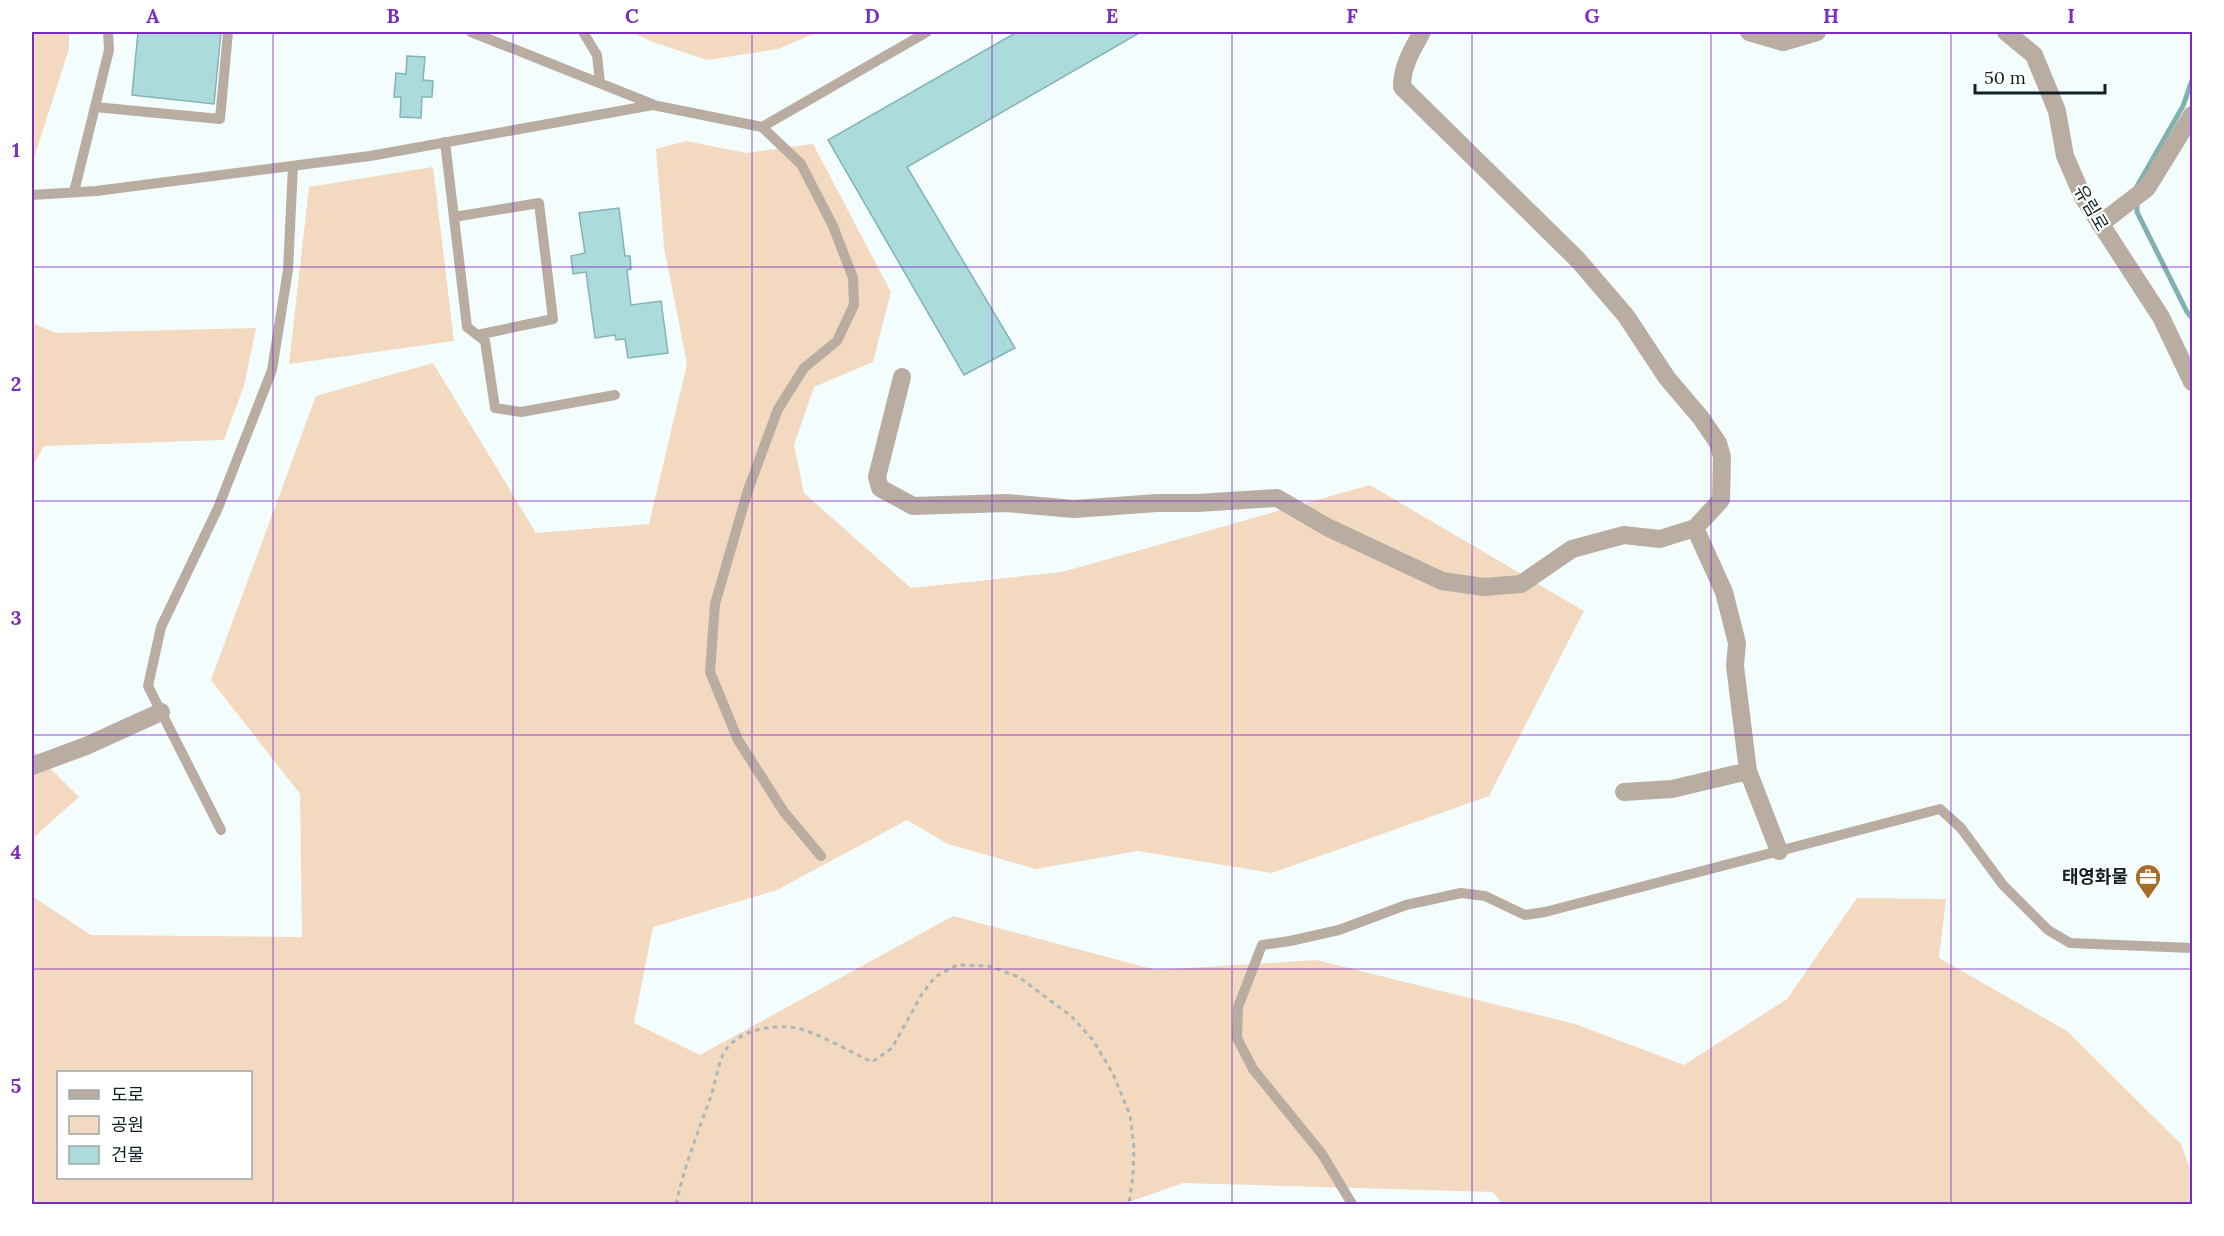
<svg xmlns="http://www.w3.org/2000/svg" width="2224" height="1236" viewBox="0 0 2224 1236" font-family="Lora,'Noto Sans KR',serif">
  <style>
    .green { fill: #f3d9bf; fill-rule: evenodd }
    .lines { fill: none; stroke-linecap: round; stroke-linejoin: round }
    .stream { stroke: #82afb0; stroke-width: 5 }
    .building { fill: #acdbdc; stroke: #85b3b4; stroke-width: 1.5 }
    .path { stroke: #abb7b8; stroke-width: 3; stroke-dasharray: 4.5 4.5; stroke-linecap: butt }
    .service { stroke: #b9ada1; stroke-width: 10 }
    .minor { stroke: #b9ada1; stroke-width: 18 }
    .tertiary { stroke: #b9ada1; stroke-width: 18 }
    .grid { fill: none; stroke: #7b2cbf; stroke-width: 1.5; stroke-opacity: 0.55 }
    .labels { text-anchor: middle; stroke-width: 4.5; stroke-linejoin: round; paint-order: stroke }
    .street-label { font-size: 18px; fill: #102223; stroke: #fff }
    .poi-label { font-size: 18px; font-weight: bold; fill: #102223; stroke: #fff; text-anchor: end }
    .neatline { fill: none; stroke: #7b2cbf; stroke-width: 2 }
    .grid-label { font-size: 20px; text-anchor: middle; font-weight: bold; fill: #7b2cbf }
  </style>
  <rect width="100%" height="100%" fill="#f4fdfe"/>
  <path class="green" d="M32,32h37v17l-35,109 -2,1z
    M632,32h185l-39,17 -71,11 -57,-19z
    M686,141l60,12 67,-9 78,148 -18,70 -59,25 -20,58 10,48 107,95 151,-16 308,-87 214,126 -95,185 -217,77 -134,-22 -102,18 -88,-25 -41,-24 -130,70 -124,37 -19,96 66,32 253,-139 203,54 160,-10 259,64 109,41 103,-66 70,-101 89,1 -7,59 128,73 114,113 11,30v30h-689l-10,-12 -310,-9 -60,21h-1091v-308l59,39 211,2 -2,-143 -89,-114 105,-284 117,-33 103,170 113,-9 38,-160 -23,-117 -8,-98zM58,1072h192v106h-192z
    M433,167l21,174 -165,23 20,-177z
    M32,323l24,10 200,-5 -12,58 -20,54 -180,6 -12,21z
    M32,750l47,47 -47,42z"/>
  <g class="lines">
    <path class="stream" d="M2136,188l47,-82 9,-26
      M2137,200v12l50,100 5,6"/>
  </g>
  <path class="building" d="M138,32h83l-7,72 -82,-9z
    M1017,32h124l-234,135 108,181 -51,27 -136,-235z
    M407,56l18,1 -2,23 10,1 -1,16h-10l-1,21 -21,-1 1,-20h-7l2,-24 10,1z
    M619,208l6,48h5l1,13 -4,1 4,35 30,-4 7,52 -40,5 -3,-19 -9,1 -1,-5 -20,3 -9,-66 -13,2 -2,-18 14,-3 -6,-40z"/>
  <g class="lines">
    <path class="path" d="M676,1204c8,-36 21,-70 34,-105 5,-13 8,-37 15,-48 14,-21 47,-27 71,-23 21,4 56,25 76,34l20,-14 30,-54 13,-17 22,-12 32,1 30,11 52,39 22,24 20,34 17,41 4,33 -1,28 -4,28"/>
    <path class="service" d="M471,32l181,72
      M583,32l14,23 3,28
      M95,107l125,12 8,-87
      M762,127l165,-95
      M445,142l22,185 18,14 10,67 26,4 94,-17
      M74,192l35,-142 -1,-18
      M32,195l64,-4 274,-35 283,-51 109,22 39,37 32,62 20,52 1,27 -17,36 -33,27 -26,41 -30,81 -33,114 -5,68 28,68 46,72 37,44
      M454,217l85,-14 14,116 -76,16
      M221,830l-73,-144 13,-59 57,-119 54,-138 16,-100 5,-104
      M1352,1204l-30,-50 -69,-85 -16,-31 1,-31 24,-62 28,-4 49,-11 67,-25 55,-12 24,3 40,19 20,-3 395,-103 21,19 42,57 45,45 22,13 122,5"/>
    <path class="minor" d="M2100,224l47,-36 45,-73
      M902,377l-25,100 3,11 33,18 93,-3 68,6 83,-6h40l80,-5 50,29 115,54 42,6 37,-3 51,-35 52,-14 36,4 35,-11 26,-28 1,-43 -4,-14 -17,-25 -34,-40 -41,-62 -48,-56 -176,-173c0,-21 10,-37 20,-55
      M1695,528l29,64 13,51 -2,23 13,105 31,80
      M32,766l54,-20 75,-34
      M1624,792l48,-3 76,-18"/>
    <path class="tertiary" d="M1749,32l34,10 34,-10
      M2006,32l28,23 23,56 8,45 18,41 78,120 31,65"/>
  </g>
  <path class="grid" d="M273,32v1172M513,32v1172M752,32v1172M992,32v1172M1232,32v1172M1472,32v1172M1711,32v1172M1951,32v1172M32,267h2160M32,501h2160M32,735h2160M32,969h2160"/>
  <defs>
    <g id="office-pin" transform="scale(1.35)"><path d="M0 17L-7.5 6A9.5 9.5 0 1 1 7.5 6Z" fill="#a56d2b" stroke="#fff"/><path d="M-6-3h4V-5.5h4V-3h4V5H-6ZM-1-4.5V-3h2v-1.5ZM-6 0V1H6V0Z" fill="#fff"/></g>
  </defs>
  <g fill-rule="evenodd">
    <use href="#office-pin" x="2148" y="877"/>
  </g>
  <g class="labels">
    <g class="street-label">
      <text transform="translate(2091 208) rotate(60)" y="6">유림로</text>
    </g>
    <g class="poi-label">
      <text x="2128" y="883">태영화물</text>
    </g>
  </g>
  <rect width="2224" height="1236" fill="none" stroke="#ffffff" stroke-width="66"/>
  <rect x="57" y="1071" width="195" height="108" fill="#ffffff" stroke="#9fa7a7" stroke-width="1.5"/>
  <rect x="69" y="1090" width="30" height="9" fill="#b9ada1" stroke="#9fa7a7" stroke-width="1.5"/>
  <text x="111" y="1101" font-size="18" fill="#102223">도로</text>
  <rect x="69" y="1116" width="30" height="18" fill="#f3d9bf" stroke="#9fa7a7" stroke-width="1.5"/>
  <text x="111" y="1131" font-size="18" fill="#102223">공원</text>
  <rect x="69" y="1146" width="30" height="18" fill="#acdbdc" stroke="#9fa7a7" stroke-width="1.5"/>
  <text x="111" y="1161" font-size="18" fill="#102223">건물</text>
  <path d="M1975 84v9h130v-9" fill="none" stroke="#102223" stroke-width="3"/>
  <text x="1984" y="84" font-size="18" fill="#102223" stroke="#ffffff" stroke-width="4.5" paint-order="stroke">50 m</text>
  <rect x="33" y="33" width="2158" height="1170" class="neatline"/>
  <g class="grid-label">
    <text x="153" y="23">A</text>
    <text x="393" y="23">B</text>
    <text x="632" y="23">C</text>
    <text x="872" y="23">D</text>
    <text x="1112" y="23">E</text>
    <text x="1352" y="23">F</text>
    <text x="1592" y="23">G</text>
    <text x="1831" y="23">H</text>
    <text x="2071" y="23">I</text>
    <text x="16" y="157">1</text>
    <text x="16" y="391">2</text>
    <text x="16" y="625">3</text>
    <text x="16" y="859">4</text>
    <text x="16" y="1093">5</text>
  </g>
</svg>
